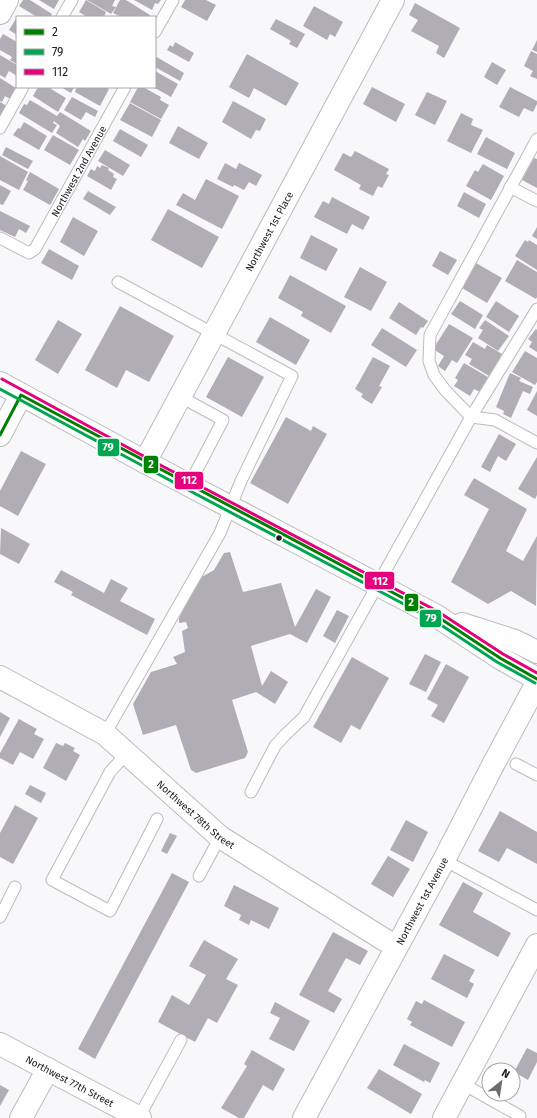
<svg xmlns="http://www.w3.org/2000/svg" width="537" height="1118" viewBox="0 0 537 1118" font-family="'Fira Sans',sans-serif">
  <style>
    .building { fill: #b0adb5 }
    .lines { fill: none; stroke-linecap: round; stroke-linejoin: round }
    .lane-casing { stroke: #bcbbbd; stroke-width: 13 }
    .street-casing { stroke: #bcbbbd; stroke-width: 24 }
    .secondary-casing { stroke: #bcbbbd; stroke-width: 24 }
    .primary-casing { stroke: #bcbbbd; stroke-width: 24 }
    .lane { stroke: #fefefe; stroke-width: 11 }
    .street { stroke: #fefefe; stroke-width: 22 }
    .secondary { stroke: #fefefe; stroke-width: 22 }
    .primary { stroke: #fefefe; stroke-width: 22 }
    .bus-1-casing { stroke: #fff; stroke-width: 6 }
    .bus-2-casing { stroke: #fff; stroke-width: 6 }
    .bus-3-casing { stroke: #fff; stroke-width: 6 }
    .bus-1 { stroke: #008000; stroke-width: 3 }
    .bus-2 { stroke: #00a651; stroke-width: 3 }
    .bus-3 { stroke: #e5007d; stroke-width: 3 }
    .bus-dot { fill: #212122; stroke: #fff; stroke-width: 1.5 }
    .labels { text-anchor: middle; stroke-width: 3; stroke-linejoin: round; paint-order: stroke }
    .street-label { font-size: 10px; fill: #212122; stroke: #fff }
    .line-badge { stroke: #fff; stroke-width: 1.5 }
    .badge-label { font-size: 11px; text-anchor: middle; font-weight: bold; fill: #fff }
  </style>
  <rect width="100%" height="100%" fill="#f8f7f9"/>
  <path class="building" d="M23,0h7l22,14 -2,3h-13l-18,-11z
    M39,0h20l-5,9z
    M86,0l20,12 -2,5h-17l-8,-5z
    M87,0h28l-3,6 4,1 -5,7z
    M120,0h6l24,15 -1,2h-28l-8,-4z
    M134,0h27l-3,4 -3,-1 -3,7z
    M185,0h21l10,5 -9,16 -26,-14z
    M415,3l45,25 -16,30 -8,-5 3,-7 -28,-15 7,-11 -9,-5z
    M314,6l29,16 -8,15 -5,-3 -3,6 -24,-14z
    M17,17v18l-8,-5z
    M276,19l29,15 -8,14 -8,-4 2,-3 -21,-12z
    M3,34l14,8v22l-7,-4 2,-3 -12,-7v-11z
    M537,40v12l-5,-2z
    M175,42l19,11 -5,9 -22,-12 3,-5 3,2z
    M531,51l6,3v25l-7,-3 3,-5 -9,-5z
    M247,54l52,29 -13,23 -32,-18 -5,10 -20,-11z
    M0,55l17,10v11l-8,-5 -4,7 -5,-3z
    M155,56l29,17 -4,8 -25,-14z
    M492,62l14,8 -9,15 -13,-8z
    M155,71l23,13 -7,13 -18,-10h2z
    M0,78l16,10 -6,11 -5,-3 -3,6 -2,-1z
    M38,87h14l-1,2 15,9 -8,14 -25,-16z
    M61,87h13l-3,6z
    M77,87h28l4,2 -9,17 -25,-14z
    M138,87h5l18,10 -1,3 9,5 -8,14 -31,-17z
    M372,87l33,17 -9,18 -33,-18z
    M510,87l27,14v3l-4,8 -9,-4 -5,9 -20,-10z
    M427,92l20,9 -12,24 -20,-10z
    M72,97l26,14 -3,6 -9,-5 -5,8 -17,-10z
    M30,100l27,16 3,-4 31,19 -6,10 -2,-2 -5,8 -22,-14 4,-7 -6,-5 -1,2 4,2 -5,8 -33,-20 5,-9 3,1z
    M233,101l33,18 -6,12 -4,-1 -5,9 -29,-17z
    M0,102l7,4 -7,13z
    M130,103l31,17 -9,17 -32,-17z
    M461,113l12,6 -2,6 12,5 -12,23 -24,-12z
    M24,122l23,14 -8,14 -26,-15 5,-7 2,1z
    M178,126l30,17 -9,16 -30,-16z
    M120,129l28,16 -7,12 -28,-16z
    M53,135l26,15 -9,15 -26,-15z
    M486,137l29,16 -8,16 -30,-15z
    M6,147l27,14 -5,8 -26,-14z
    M105,150l25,15 -7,11 -25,-15z
    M355,151l34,18 -3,5 3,1 -7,13 -4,-2 -5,10 -14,-7 2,-4 -27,-15 9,-17 8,4z
    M0,156l28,16 -9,18 -19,-10z
    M534,158l3,1v29l-15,-8z
    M225,163l11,6 3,-6 23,12 -6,11 -7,-4 -5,8 -10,-5 -1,2 -16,-8z
    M483,164l21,12 -13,24 -25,-14 9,-16 3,2z
    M102,165l7,3 -1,2 6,4 -1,3 4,2 -6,11 -24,-14 4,-7 4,2 2,-5 3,2z
    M30,172l29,17 -9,16 -27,-15 5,-9 -2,-1z
    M206,179l33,17 -17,33 -46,-24 7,-12 12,7z
    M0,185l11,6 -8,14 -3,-1z
    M88,191l28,16 -6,8 -27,-16z
    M464,192l22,12 -7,14 -22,-12z
    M332,197l38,20 -7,13 -11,-6 -5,10 -33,-17 9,-16 6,3z
    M168,209l51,28 -17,31 -51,-28z
    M0,211l30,15 -4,7 -7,-4 -4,8 -15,-7z
    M73,217l25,14 -14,25 -24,-14z
    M537,227v12l-5,-3z
    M311,235l27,14 -12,22 -26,-13z
    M525,240l3,2 1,-2 8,5v25l-22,-14z
    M49,249l30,17 -7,14 -31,-17z
    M440,251l17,9 -9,15 -16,-9z
    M517,260l20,12v25l-1,2 -31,-18z
    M476,263l26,15 -15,25 -25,-15z
    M360,267l27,15 -16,29 -27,-14z
    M290,275l56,31 -15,27 -30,-17 2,-4 -25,-14z
    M460,301l23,14 -8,14 -24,-15z
    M496,301l23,15 -10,16 -23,-15z
    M399,302l29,19 -5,7 -2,-1 -5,8 -27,-17z
    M120,306l54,30 -25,46 -23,-12 -9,18 -32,-18z
    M270,317l40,23 -14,25 -40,-23z
    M58,320l24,14 -24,40 -23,-14z
    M485,320l24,16 -11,15 -20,-13 5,-8 -4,-2z
    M449,324l24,14 -16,25 -5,-3 -7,11 -7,-5 6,-10 -11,-7z
    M382,328l35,22 -11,17 -35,-22z
    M536,329l1,1v22l-8,-5 3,-5 -4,-3z
    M473,342l12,7 2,-4 15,9 -13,22 -20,-12 3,-5 -7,-4z
    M525,351l12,7v24l-2,3 -23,-13z
    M228,357l36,20 -22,40 -36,-20z
    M373,357l17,9 -11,20 3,1 -10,17 -11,-7 2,-3 -8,-5z
    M464,363l24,14 -8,15 -6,-3 -4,7 -16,-10 4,-6 -3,-2z
    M510,373l11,5 -2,3 14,6 -3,7 -7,-3 -12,27 -8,-4 1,-3 -8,-4z
    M537,391v25l-10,-6z
    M286,417l25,14 2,-5 14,8 -39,70 -38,-21z
    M499,434l17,10 -10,17 -8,-5 -8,16 -9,-5z
    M21,451l25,13 -28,52 -18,-10v-15z
    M537,457v38l-2,4 -17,-10z
    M474,478l53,31 -21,42 17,10 14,-25 -1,70 -25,-15 -23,13 -37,-22 38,-73 -25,-14z
    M1,528l29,16 -11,20 -19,-10z
    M230,552l13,40 38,-9 14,44 21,-38 15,8 -24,46 -17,-9 -39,12 11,40 9,-15 17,11 -13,22 -19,-12 -24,8 16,52 -3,6 -49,15 -5,-3 -15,-45 -33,10 -10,-31 18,-32 26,-8 -4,-7 12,-5 -3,-21 6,-3 -2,-6 -7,1v-5l21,-40 14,-8 10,-17z
    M61,570l43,23 7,-14 17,9 -8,13 35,18 -8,16 -76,-40 2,-3 -19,-10z
    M337,610l12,6 -14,27 -12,-7z
    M425,654l16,8 -15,30 -17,-8z
    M352,657l37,21 -29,52 -9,-5 -10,18 -28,-16z
    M446,664l23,13 -25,46 -13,-7 7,-11 -11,-6z
    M0,712l10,6 -10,19z
    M19,719l18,10 -3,5 10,5 -11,20 -13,-7 -7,13 -13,-7v-5z
    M56,743l7,3 2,-3 10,5 -2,3 7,4 -14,26 -23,-13z
    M30,785l16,8 -5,10 -16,-9z
    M15,805l23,13 -25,46 -13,-7v-24z
    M500,811l37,21v32l-30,-16 -8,14 -21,-11z
    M406,820l22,12 -15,30 -23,-12z
    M170,833l7,3 -10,18 -6,-3z
    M388,856l22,13 -17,28 -22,-13z
    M172,873l17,9 -94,177 -17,-10z
    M463,882l20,11 -10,19 38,21 -13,24 -59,-32z
    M234,885l45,23 -10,21 -18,-9 -2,5 -10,-5 2,-5 -17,-9z
    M333,932l35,19 -8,14 -14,-7 -18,33 14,8 -8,14 -35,-18z
    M204,940l34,19 -12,20 12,6 -21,38 -9,-5 -13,24 -37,-20 14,-27 17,10 17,-30 -17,-9z
    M444,954l31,16 -6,11 5,3 -7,14 -36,-19z
    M424,1000l41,22 -13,25 -42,-22 2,-3 -5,-3 9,-18 6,3z
    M275,1002l35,19 -16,30 -25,-12 11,-21 -10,-5z
    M404,1044l36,19 -10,20 -5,-3 -1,2 -31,-17z
    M527,1048l10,5v9l-9,18 -14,-8z
    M252,1050l33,19 -12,22 -10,-6 -19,33h-5l-18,-10 26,-42 -3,-2z
    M379,1069l43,25 -11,20 -44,-26z
    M0,1085l9,5 -9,16z"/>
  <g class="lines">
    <g class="lane-casing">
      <g id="lane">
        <path d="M62,17l10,-17"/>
        <path d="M155,32l18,-32"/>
        <path d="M0,128l23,-41"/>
        <path d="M537,139l-107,196 -1,26 5,14 11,15 26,27 24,3 42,23"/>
        <path d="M510,187l27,14"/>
        <path id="s1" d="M0,238l29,15 6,-4 90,-162"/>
        <path d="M181,397l42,23 -34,65"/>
        <path d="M105,734l115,-201 21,-52 51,-105 -174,-94"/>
        <path d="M127,753l-17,19 -58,108 58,31 47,-92"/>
        <path d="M516,764l21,11"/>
        <path d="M251,792l24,-46 10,-11 19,-18 167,-300 66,-108"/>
        <path d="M444,860l93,50"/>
        <path d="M199,876l21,-39"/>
        <path d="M0,917l15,-30"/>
        <path d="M463,1084l57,32"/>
        <path d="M139,1117l42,-77"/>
      </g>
    </g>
    <g class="street-casing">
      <g id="street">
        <path d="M0,13l7,-13"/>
        <path id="s2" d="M145,462l248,-462"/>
        <path id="s3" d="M0,677l105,57 115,103 176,110"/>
        <path id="s4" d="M0,1044l140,74"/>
        <path d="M21,1118l27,-49"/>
        <path id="s5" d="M304,1118l140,-258 50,-97 43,-80"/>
        <path d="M444,1118l93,-173"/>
      </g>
    </g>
    <g class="secondary-casing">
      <path id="secondary" d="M0,435l21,-40"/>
    </g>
    <g class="primary-casing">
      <path id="primary" d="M0,383l145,79 290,153 65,43 37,21
        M462,624l53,17 22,11"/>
    </g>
    <use href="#lane" class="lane"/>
    <use href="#street" class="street"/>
    <use href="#secondary" class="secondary"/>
    <use href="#primary" class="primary"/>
    <g class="bus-1-casing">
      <path id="bus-1" d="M21,395l414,220 65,43 37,21
        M0,435l21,-40"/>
    </g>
    <g class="bus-2-casing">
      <path id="bus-2" d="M0,389l143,77 289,153 65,43 38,21"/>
    </g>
    <g class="bus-3-casing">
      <path id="bus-3" d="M2,379l145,79 290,153 66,43 34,19"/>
    </g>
    <use href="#bus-1" class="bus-1"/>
    <use href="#bus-2" class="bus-2"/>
    <use href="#bus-3" class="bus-3"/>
  </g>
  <circle class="bus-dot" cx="279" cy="538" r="3.5"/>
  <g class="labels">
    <g class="street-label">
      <text dy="4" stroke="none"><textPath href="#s1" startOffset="129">Northwest 2nd Avenue</textPath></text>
      <text dy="4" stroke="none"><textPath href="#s2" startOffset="262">Northwest 1st Place</textPath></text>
      <text dy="4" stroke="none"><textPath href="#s3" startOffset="241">Northwest 78th Street</textPath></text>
      <text dy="4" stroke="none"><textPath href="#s5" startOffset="247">Northwest 1st Avenue</textPath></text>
      <text dy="4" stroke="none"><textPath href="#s4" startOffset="79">Northwest 77th Street</textPath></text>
    </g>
  </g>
  <g class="line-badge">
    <rect x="97" y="438" width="23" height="19" rx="4" fill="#00a651"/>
    <rect x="143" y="455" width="16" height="19" rx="4" fill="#008000"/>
    <rect x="174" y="471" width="30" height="19" rx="4" fill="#e5007d"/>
    <rect x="364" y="571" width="31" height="19" rx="4" fill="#e5007d"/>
    <rect x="404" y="593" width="15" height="19" rx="4" fill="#008000"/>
    <rect x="419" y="609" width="23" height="19" rx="4" fill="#00a651"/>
  </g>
  <g class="badge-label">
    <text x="108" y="451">79</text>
    <text x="151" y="468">2</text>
    <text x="189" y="484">112</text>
    <text x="380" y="585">112</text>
    <text x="411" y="606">2</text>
    <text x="431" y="622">79</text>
  </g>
  <rect x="16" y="16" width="140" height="72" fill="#ffffff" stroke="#a6a6a7"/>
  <rect x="24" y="29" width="20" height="6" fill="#008000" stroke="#a6a6a7"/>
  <text x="52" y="36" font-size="12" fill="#212122">2</text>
  <rect x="24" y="49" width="20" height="6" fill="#00a651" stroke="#a6a6a7"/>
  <text x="52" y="56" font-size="12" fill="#212122">79</text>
  <rect x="24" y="69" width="20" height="6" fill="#e5007d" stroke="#a6a6a7"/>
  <text x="52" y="76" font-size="12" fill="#212122">112</text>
  <g transform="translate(501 1082) rotate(30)"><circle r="19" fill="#ffffff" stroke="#a6a6a7"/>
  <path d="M0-3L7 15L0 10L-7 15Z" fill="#6c6c6d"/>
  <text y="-6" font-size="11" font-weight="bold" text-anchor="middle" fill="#212122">N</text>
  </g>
</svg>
